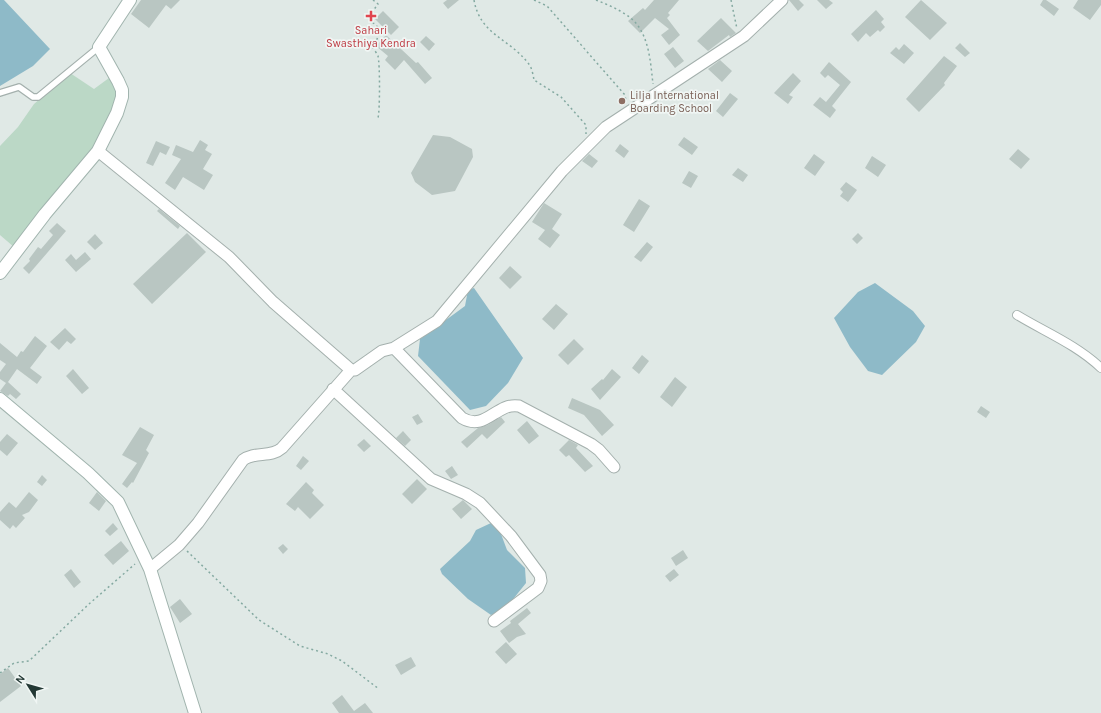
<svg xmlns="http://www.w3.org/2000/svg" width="1101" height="713" viewBox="0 0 1101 713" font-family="Karla,sans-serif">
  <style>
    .green { fill: #bbd8c6 }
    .water { fill: #8ebac8 }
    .building { fill: #b9c6c2 }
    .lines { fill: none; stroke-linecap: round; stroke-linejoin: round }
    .service-casing { stroke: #a4b0ad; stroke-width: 8 }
    .pedestrian-casing { stroke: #a4b0ad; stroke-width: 10 }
    .minor-casing { stroke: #a4b0ad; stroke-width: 13 }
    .secondary-casing { stroke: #a1b4ae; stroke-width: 14 }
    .path { stroke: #84a9a1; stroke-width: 1.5; stroke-dasharray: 2 3; stroke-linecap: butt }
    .service { stroke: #fff; stroke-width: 5.5 }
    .pedestrian { stroke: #fff; stroke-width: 8 }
    .minor { stroke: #fff; stroke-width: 11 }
    .secondary { stroke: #fff; stroke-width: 12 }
    .health-dot { fill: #e0444e; stroke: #f0f6f4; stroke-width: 1.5 }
    .education-dot { fill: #8d6e63; stroke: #f0f6f4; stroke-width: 1.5 }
    .labels { text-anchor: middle; stroke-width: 3.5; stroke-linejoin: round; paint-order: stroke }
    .health-label { font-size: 11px; fill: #be3a42; stroke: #f0f6f4 }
    .education-label { font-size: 11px; fill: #785e54; stroke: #f0f6f4; text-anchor: start }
  </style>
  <rect width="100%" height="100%" fill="#e0e9e6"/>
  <path class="green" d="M70,73l24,16 15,-11 10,16 -1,14 -28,50 -41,45 -4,1 -31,43 -14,-12v-89l18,-19 16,-23z"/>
  <path class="water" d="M0,0h4l46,49 -17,17 -33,20z
    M875,283l38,28 12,15 -9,16 -34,33 -14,-4 -18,-24 -16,-29 24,-26z
    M474,288l49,70 -15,25 -22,23 -16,4 -52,-54 2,-17 45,-33 3,-16z
    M491,523l7,3 9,24 18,18 1,15 -20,25 -15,7 -23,-16 -26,-25 -2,-5 30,-28 6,-11z"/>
  <path class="building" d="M141,0h39l-9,9 -5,-4 -17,23 -18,-14z
    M447,0h12l-11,9 -5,-6z
    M654,0h25l-11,13 2,2 -3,3 13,17 -11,10 -8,-10 8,-6 -14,-11 -15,15 -12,-12 15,-13 2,2z
    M789,0h10l5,5 -6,6z
    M817,0h12l4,3 -7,6z
    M921,0l26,23 -17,17 -25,-23z
    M1043,0h3l13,9 -5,7 -14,-11z
    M1078,0h23v5l-11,15 -17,-12z
    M876,10l8,9 -3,3 4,5 -5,5 -2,-2 -8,7 -4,-4 -8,9 -7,-8z
    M383,11l16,16 -8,8 -16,-16z
    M721,18l15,15 -6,4 -1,-2 -21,16 -11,-10z
    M386,35l30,28 2,-1 14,16 -7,6 -21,-24 -9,10 -10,-10 3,-4 -12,-10z
    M426,36l9,8 -6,7 -9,-9z
    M960,43l10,10 -5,4 -10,-9z
    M904,44l10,9 -10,11 -14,-11 6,-6 3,3z
    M673,47l11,14 -9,7 -11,-14z
    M944,56l13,10 -13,17 1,2 -26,27 -13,-13z
    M720,60l12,11 -10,11 -14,-13z
    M829,62l22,20 -19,24 4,4 -6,8 -17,-13 7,-8 6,5 14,-17 -12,-10 -3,3 -5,-5z
    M793,73l8,8 -12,14 4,2 -5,7 -14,-11z
    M730,93l8,6 -15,18 -7,-6z
    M433,135l17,2 22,12 1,8 -18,34 -23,4 -17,-13 -4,-9z
    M684,137l14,10 -6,8 -14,-10z
    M200,140l8,5 -3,5 7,4 -9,15 10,6 -9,15 -21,-13 -8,13 -10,-7 16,-24 -9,-4 4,-10 17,7z
    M156,141l14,6 -4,8 -6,-3 -7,14 -7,-3z
    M620,144l9,7 -5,7 -9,-7z
    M1018,149l12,10 -9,10 -12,-10z
    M589,154l9,7 -6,7 -10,-7z
    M814,154l11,8 -10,14 -11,-8z
    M872,156l14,9 -8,12 -13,-9z
    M738,168l10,7 -5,7 -11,-7z
    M689,171l9,5 -7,12 -9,-5z
    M846,182l11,8 -9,12 -8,-6 3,-4 -3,-3z
    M639,199l11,7 -16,26 -11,-7z
    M544,203l18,11 -10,15 8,6 -10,13 -12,-9 7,-9 -13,-8z
    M159,209l21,17 -2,3 -21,-18z
    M57,223l9,8 -37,43 -6,-6 7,-7 -1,-2 9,-12 3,2 12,-14 -4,-4z
    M187,233l19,19 -54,52 -19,-20z
    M858,233l5,5 -6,6 -5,-5z
    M95,234l8,9 -8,7 -8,-8z
    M647,242l6,5 -12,15 -7,-5z
    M85,252l6,7 -15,13 -11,-12 6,-6 5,6z
    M510,266l12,11 -12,12 -11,-11z
    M556,304l12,10 -14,16 -12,-11z
    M65,328l11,11 -5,5 -4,-3 -8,9 -9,-8z
    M35,336l12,10 -17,22 12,9 -5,7 -20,-15 -9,13 13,12 -5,5 -6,-5 -2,2 -8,-5 6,-8 -6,-4v-7l6,-8 -6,-4v-17l17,14 4,-6 2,1z
    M574,339l10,10 -16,16 -10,-10z
    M642,355l7,6 -10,13 -7,-6z
    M73,369l16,19 -7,6 -16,-18z
    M612,369l9,8 -21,23 -9,-11 11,-10 1,1z
    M675,377l12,10 -15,20 -12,-10z
    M572,398l28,12 14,15 -12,11 -18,-21 -16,-7z
    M981,406l9,6 -4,6 -9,-6z
    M418,414l5,8 -6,3 -5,-8z
    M501,417l4,5 -18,17 -5,-5 -15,14 -6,-6 17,-14 10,-3z
    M527,421l12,15 -10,8 -12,-14z
    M140,427l14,8 -8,15 3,3 -16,30 -1,-1 -5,6 -5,-4 15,-21 -15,-8z
    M403,431l8,9 -6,6 -9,-8z
    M7,434l11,9 -11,13 -7,-6v-8z
    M364,439l7,7 -7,6 -7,-7z
    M569,440l9,5 -2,3 17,18 -8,6 -16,-17 -3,2 -7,-7z
    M303,456l6,5 -8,9 -5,-4z
    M452,466l6,9 -7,4 -6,-8z
    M42,475l5,5 -5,6 -5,-4z
    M417,479l10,10 -15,15 -10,-10z
    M306,482l8,8 -2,3 12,12 -14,14 -12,-12 -3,4 -9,-7z
    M29,492l9,8 -9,12 -7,3 3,3 -9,10 -3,-3 -3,4 -10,-9v-8l9,-10 7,6z
    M97,492l9,9 -7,10 -10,-8z
    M463,500l9,9 -11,10 -9,-10z
    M113,523l5,6 -8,7 -5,-5z
    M121,541l8,10 -16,14 -9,-10z
    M283,544l5,5 -5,5 -5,-6z
    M683,550l5,8 -12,8 -5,-8z
    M71,569l10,13 -7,6 -10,-13z
    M674,569l5,6 -9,7 -5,-6z
    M180,599l12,15 -12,9 -10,-16z
    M527,608l4,5 -13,11 8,10 -9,3 -8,6 -9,-12 11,-8 -1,-2z
    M506,642l11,12 -11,10 -11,-12z
    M411,657l5,9 -15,9 -6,-10z
    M8,668l13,18 -21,16v-28z
    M342,695l12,16 11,-8 8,10h-34l-7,-10z"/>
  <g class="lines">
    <g class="service-casing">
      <path id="service" d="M0,93l19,-6 14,10h5l61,-50"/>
    </g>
    <g class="pedestrian-casing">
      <path id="pedestrian" d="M1017,315c28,17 60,30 84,53"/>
    </g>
    <g class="minor-casing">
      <path id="minor" d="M98,151l131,106 44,45 78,68h4l27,-19 12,-3 43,-27 125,-150 44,-44 138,-91 38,-36
        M394,348l68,70c24,14 34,-16 57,-12l72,38 8,6 15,17
        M333,389l98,90 35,15 14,9 31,33 29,39 1,6 -3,7 -44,33
        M150,569l29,-24 19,-22 45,-63c12,-9 28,-2 39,-12l69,-78"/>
    </g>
    <g class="secondary-casing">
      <path id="secondary" d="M0,273l45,-59 53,-63 19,-38 5,-16v-7l-4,-9 -19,-34 31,-47
        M0,399l88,74 30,29 32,67 45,144"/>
    </g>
    <path class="path" d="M373,0l5,4 -10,14 13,12 -8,18c1,2 4,5 5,8 2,8 2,54 0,62
      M474,0c6,35 35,38 54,63 4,4 5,12 6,17l27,17 25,28v9
      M534,0l13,6 78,89 1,7
      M596,0c10,4 20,8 29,14 24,14 25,45 28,70
      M731,0l6,29
      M187,551l72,69 41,26 28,8 14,7 37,28
      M0,673l14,-10 15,-2 60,-57 46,-40"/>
    <use href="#service" class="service"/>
    <use href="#pedestrian" class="pedestrian"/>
    <use href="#minor" class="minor"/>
    <use href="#secondary" class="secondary"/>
  </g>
  <path class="health-dot" d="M369 10h4v4h4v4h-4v4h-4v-4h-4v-4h4z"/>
  <circle class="education-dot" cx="622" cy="101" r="4"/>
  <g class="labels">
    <g class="health-label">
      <text x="371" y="34">Sahari<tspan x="371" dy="13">Swasthiya Kendra</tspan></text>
    </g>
    <g class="education-label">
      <text x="630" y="99">Lilja International<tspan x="630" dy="13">Boarding School</tspan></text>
    </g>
  </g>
  <g transform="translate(28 685) rotate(307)" stroke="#f0f6f4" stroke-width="3" paint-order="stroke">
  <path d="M0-3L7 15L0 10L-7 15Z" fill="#233834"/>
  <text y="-6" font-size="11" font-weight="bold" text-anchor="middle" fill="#233834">N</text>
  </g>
</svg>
